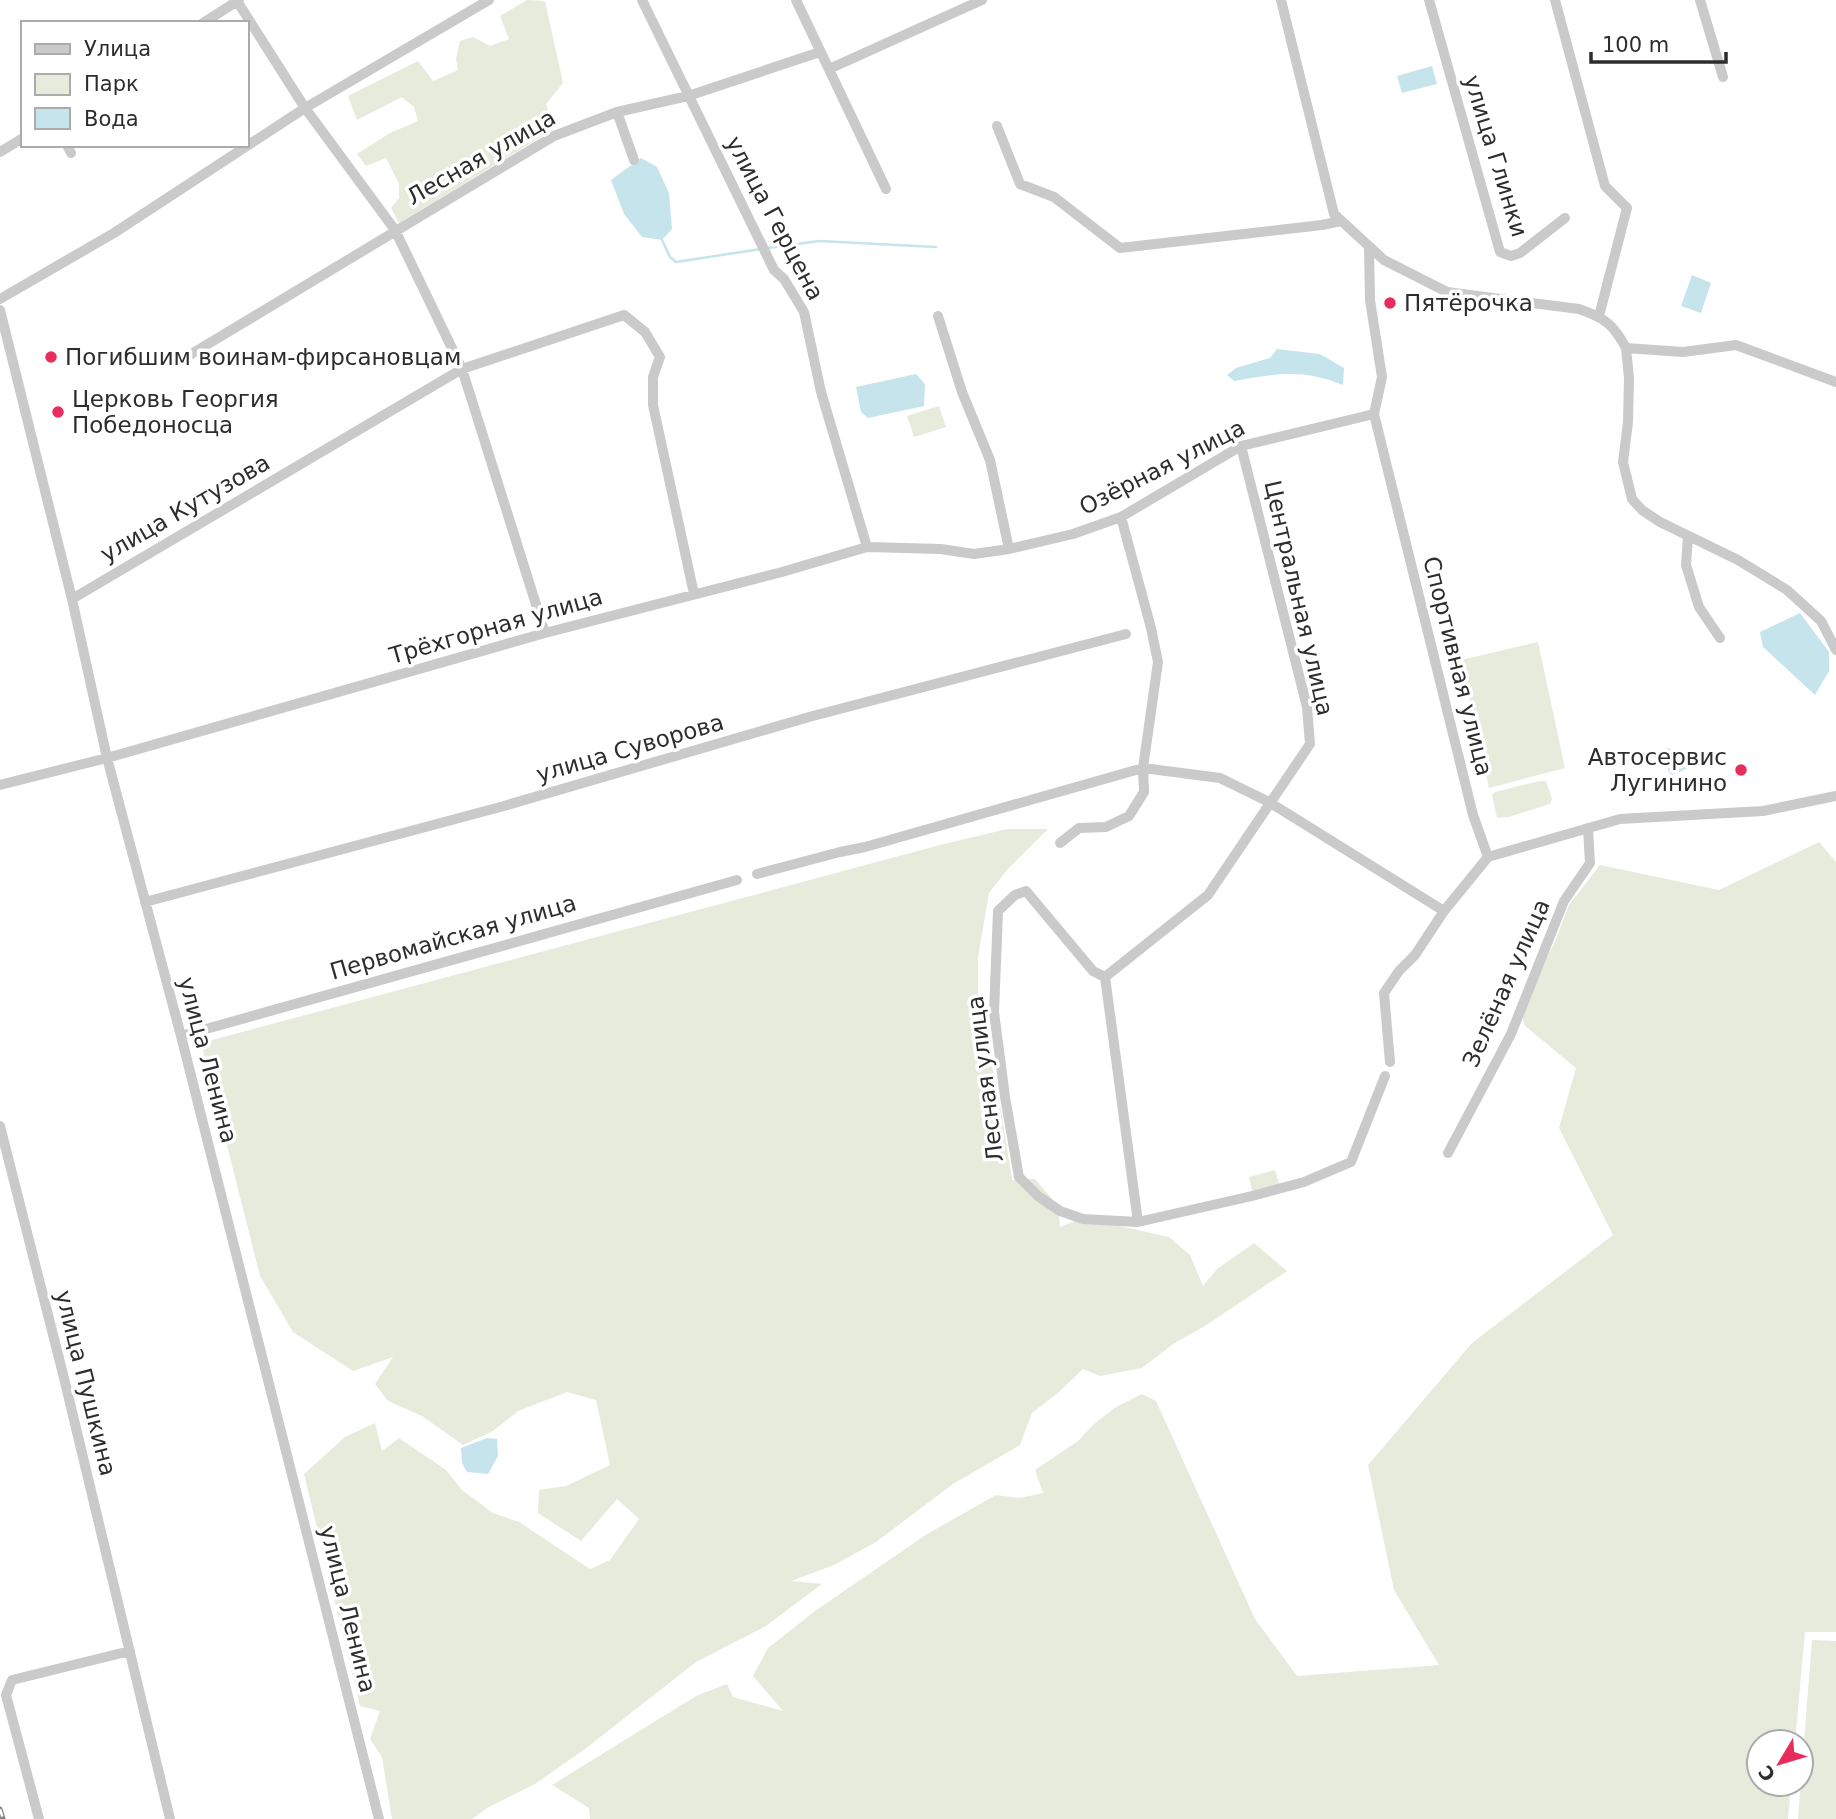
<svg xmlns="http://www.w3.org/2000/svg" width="1836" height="1819" viewBox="0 0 1836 1819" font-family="'DejaVu Sans',sans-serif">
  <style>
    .green { fill: #e7ebdb }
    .water { fill: #c6e4ec }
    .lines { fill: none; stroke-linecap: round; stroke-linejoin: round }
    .stream { stroke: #c6e4ec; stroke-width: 2.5 }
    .minor { stroke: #cacaca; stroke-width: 10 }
    .rail-casing { stroke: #828282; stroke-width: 5 }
    .rail { stroke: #fff; stroke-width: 2.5; stroke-dasharray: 8; stroke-linecap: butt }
    .poi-dot { fill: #e72d5c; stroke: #fff; stroke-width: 2.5 }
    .labels { text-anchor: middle; stroke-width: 7; stroke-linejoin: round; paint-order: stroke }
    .street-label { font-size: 23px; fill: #2d2d2d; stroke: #fff }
    .poi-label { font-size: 23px; fill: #2d2d2d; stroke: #fff; text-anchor: start }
  </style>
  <rect width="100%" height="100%" fill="#fff"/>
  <path class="green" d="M527,0l18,1 18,82 -17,21 8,25 -155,94 -8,-15 8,-10v-14l-13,-26 -20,8 -9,-12 33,-21 28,-12 -4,-14 -12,-10 -45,23 -9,-24 70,-35 15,20 25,-11 -2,-11 4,-18 13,-4 17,9 19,-7 -9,-23z
    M939,406l7,21 -32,10 -7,-21z
    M1538,642l27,126 -76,20 -28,-128z
    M1539,781h7l6,18 -2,5 -41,13 -12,1 -5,-23 3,-3z
    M1007,829h41l-41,41 -18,23 -11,64v68l18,54 16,101 23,-1 23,27 2,21 18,-7 19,1 72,16 21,18 13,31 14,-17 37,-26 33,28 -82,55 -32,18 -31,24 -42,8 -17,-7 -24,23 -27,21 -12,32 -67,39 -77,58 -42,23 -43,16 31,3 -56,42 -70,36 -111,87 -50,35 -48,24 -15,11h-80l-10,-62 -12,-18 10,-28 -20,-5 -56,-232 41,-37 30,-14 7,28 17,-13 47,32 16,20 31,23 26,9 71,47 20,-9 29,-41 -22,-20 -36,42 -43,-28 1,-23 27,-4 44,-21 -14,-65 -29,-8 -49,19 -25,20 -30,14 -41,-29 -34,-15 -13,-17 18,-27 -40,14 -60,-39 -33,-56 -59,-233 739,-198z
    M1819,842l17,20v770h-31l-10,110h-36v42h32l-3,35h-1198l-1,-11 -37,-23 144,-89 31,-12 6,13 50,14 -30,-35 15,-28 47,-37 112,-77 69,-39 24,3 23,-5 -8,-23 43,-29 16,-17 22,-17 26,-13 14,7 99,218 42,57 142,-11 -45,-75 -26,-125 104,-122 141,-108 -54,-107 17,-60 -51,-42 -6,-19 35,-63 15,-39 31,-40 119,25z
    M1275,1170l4,14 -27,7 -3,-14z
    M1812,1640l24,1v178h-38z"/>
  <path class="water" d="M1432,66l5,18 -35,9 -5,-17z
    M641,158l16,9 12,26 3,36 -10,11 -20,-3 -18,-23 -13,-34z
    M1692,275l19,8 -10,30 -20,-7z
    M1277,349l43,5 24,14 -1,17c-42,-17 -67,-11 -109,-4l-7,-6 9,-7 34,-10z
    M916,374l9,10 -1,22 -56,12 -7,-6 -5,-25z
    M1800,613l29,39v19l-14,24 -52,-48 -3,-15z
    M1666,748l35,8 -13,12 -17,8 -8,-17z
    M487,1438l10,1 1,17 -10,18 -21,-2 -5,-9 -1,-15z"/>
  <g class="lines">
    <path class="stream" d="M662,240l8,17 6,5 85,-13
      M768,248l51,-7 117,6"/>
    <path class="minor" d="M642,0l132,270 10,9 20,33 17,80 46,155
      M796,0l90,189
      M1281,0l53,214 50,46 63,32 132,17c26,9 34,15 47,39l57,4 53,-7 100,37
      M1429,0l71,252 11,4 9,-3 45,-35
      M1555,0l50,186 22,22 -28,108
      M1700,0l23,77
      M237,1l68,107 90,122 67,139 83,264
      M203,23l36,-23
      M829,69l153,-69
      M617,112l17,48
      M997,126l23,58 34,13 66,51 202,-23 19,-4
      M67,145l4,8
      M0,152l23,-14
      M1369,247l1,53 12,77 -8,37 99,401 15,42 -44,54 -29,44 -16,16 -15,22 6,69
      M0,299l114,-66 191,-125 184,-108
      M0,310l72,289 35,159 74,278 198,783
      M938,316l24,76 28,68 19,89
      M1626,348l3,30 -1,44 -5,40 9,37 10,11 18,12 78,38 49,30 34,31 15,29
      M188,356l366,-220 63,-24 71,-16 132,-44
      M1688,537l-2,28 13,42 21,31
      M72,599l390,-230 162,-54 21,17 15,25 -7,20v28l41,189
      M0,785l107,-27 438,-125 237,-61 85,-25 74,2 33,5 35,-5 64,-15 48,-17 120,-71 133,-32
      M1060,843l19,-15 27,-1 23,-11 15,-24 -1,-24 15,-106 -7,-34 -30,-111
      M1488,857l132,-38 143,-8 73,-15
      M757,874l83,-22 25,-5 278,-79 77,10 49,24 175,109
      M145,902l359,-96 305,-89 317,-83
      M1105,977l-12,-6 -67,-80 -11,4 -17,16 -4,101 11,85 14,80 19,19 22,15 23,8 55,3 114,-26 52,-14 47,-20 34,-86
      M181,1036l556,-156
      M0,1126l63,248 107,445
      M1448,1153l63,-119 53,-133 26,-38 -2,-35
      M1138,1222l-33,-245 103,-82 102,-151 -3,-37 -66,-261
      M39,1819l-33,-124 6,-15 118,-29"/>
    <g class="rail-casing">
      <path id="rail" d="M0,1809l3,10"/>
    </g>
    <use href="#rail" class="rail"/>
  </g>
  <g class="poi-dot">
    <circle cx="1390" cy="303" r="7"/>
    <circle cx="51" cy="357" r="7"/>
    <circle cx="58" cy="412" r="7"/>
    <circle cx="1741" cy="770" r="7"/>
  </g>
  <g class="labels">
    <g class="street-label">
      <text transform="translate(1496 156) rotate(73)" y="8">улица Глинки</text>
      <text transform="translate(481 157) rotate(-30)" y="8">Лесная улица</text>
      <text transform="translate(775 218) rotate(62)" y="8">улица Герцена</text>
      <text transform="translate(1162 467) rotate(-27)" y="8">Озёрная улица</text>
      <text transform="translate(185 508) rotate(-30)" y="8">улица Кутузова</text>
      <text transform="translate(1299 598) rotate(77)" y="8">Центральная улица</text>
      <text transform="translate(496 626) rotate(-16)" y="8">Трёхгорная улица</text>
      <text transform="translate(1458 666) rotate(76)" y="8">Спортивная улица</text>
      <text transform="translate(630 748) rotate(-16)" y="8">улица Суворова</text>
      <text transform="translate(453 937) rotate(-16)" y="8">Первомайская улица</text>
      <text transform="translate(1506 983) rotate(-66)" y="8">Зелёная улица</text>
      <text transform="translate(208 1060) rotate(75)" y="8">улица Ленина</text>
      <text transform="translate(985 1079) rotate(-97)" y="8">Лесная улица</text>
      <text transform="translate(86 1383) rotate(76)" y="8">улица Пушкина</text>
      <text transform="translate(348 1609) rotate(76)" y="8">улица Ленина</text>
    </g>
    <g class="poi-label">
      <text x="1404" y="311">Пятёрочка</text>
      <text x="65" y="365">Погибшим воинам-фирсановцам</text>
      <text x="72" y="407">Церковь Георгия<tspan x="72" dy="26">Победоносца</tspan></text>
      <text x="1727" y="765" text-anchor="end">Автосервис<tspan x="1727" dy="26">Лугинино</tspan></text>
    </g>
  </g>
  <rect x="21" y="21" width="228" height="126" fill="#ffffff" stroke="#ababab" stroke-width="2"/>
  <rect x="35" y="44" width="35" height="10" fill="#cacaca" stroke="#ababab" stroke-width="2"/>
  <text x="84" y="56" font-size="21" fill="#2d2d2d">Улица</text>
  <rect x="35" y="74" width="35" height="21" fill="#e7ebdb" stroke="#ababab" stroke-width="2"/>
  <text x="84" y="91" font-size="21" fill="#2d2d2d">Парк</text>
  <rect x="35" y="108" width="35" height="21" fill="#c6e4ec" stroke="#ababab" stroke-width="2"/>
  <text x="84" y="126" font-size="21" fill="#2d2d2d">Вода</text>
  <g transform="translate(1780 1763) rotate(232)"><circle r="33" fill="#ffffff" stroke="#ababab" stroke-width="2"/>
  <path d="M0-5L12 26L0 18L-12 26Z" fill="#e72d5c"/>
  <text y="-10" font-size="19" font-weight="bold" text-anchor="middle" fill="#2d2d2d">С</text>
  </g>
  <path d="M1591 52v10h135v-10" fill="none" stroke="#2d2d2d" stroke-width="3.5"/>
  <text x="1602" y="52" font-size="21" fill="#2d2d2d" stroke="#ffffff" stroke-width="5" paint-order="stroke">100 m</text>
</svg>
